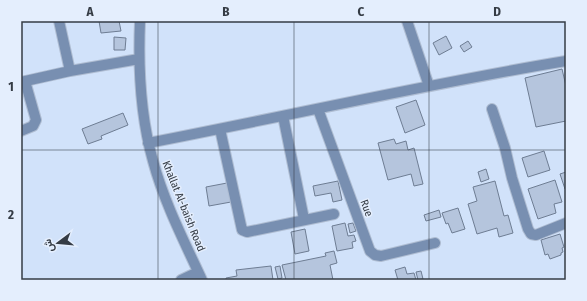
<svg xmlns="http://www.w3.org/2000/svg" width="587" height="301" viewBox="0 0 587 301" font-family="'Fira Sans Condensed',Vazirmatn,sans-serif">
  <style>
    .building { fill: #b5c5dd; stroke: #6e7d93 }
    .lines { fill: none; stroke-linecap: round; stroke-linejoin: round }
    .minor-casing { stroke: #afbdd2; stroke-width: 12 }
    .minor { stroke: #788fb1; stroke-width: 10 }
    .grid { fill: none; stroke: #353c45; stroke-width: 1; stroke-opacity: 0.55 }
    .labels { text-anchor: middle; stroke-width: 3; stroke-linejoin: round; paint-order: stroke }
    .street-label { font-size: 11px; fill: #353c45; stroke: #e4eefd }
    .neatline { fill: none; stroke: #353c45; stroke-width: 1.5 }
    .grid-label { font-size: 13px; text-anchor: middle; font-weight: bold; fill: #353c45 }
  </style>
  <rect width="100%" height="100%" fill="#d1e2fa"/>
  <path class="building" d="M99,21h20l2,10 -20,2z
    M446,36l6,12 -13,7 -6,-12z
    M114,37l12,1 -1,12h-11z
    M468,41l4,6 -8,5 -4,-6z
    M562,69l4,17v35l-30,6 -11,-49z
    M416,100l9,25 -20,8 -9,-26z
    M123,113l5,12 -27,11 1,3 -14,5 -6,-15z
    M394,139l2,5 10,-3 2,9 6,-2 9,36 -9,2 -3,-12 -23,6 -10,-37z
    M544,151l6,19 -22,7 -6,-19z
    M486,169l3,10 -8,3 -3,-10z
    M566,172v17h-1l-5,-15z
    M555,180l7,22 -8,2 2,9 -18,6 -10,-30z
    M338,181l4,19 -9,2 -2,-9 -16,3 -2,-10z
    M495,181l9,35 4,-1 5,18 -14,4 -2,-9 -20,6 -9,-30 9,-3 -4,-14z
    M227,183l4,19 -22,4 -3,-19z
    M458,208l7,21 -13,4 -4,-10 -2,1 -4,-11z
    M439,210l2,7 -15,4 -2,-6z
    M345,223l3,13 6,-1 2,6 -4,1 1,6 -16,3 -5,-25z
    M353,223l3,8 -6,2 -2,-9z
    M305,229l4,22 -14,3 -4,-22z
    M560,234l4,13 -2,1 1,4 -2,1v2l-11,4 -2,-5 -3,1 -4,-15z
    M334,251l3,12 -7,2 3,15h-47l-4,-15 44,-9 -1,-3z
    M271,266l2,14h-47v-2l11,-2 -1,-6z
    M280,266l2,12 -4,1 -3,-12z
    M405,267l2,7 7,-1 2,7h-18l-3,-10z
    M421,271l2,8 -5,1 -2,-8z"/>
  <g class="lines">
    <g class="minor-casing">
      <path id="minor" d="M59,21l11,50
        M140,21c-2,47 0,94 13,140 11,41 31,80 49,119
        M407,21l22,65
        M21,82l49,-11 69,-12
        M318,109l52,142 5,4 6,1 54,-13
        M492,109l13,39 7,30 16,51 3,5 5,1 30,-12
        M283,116l21,103
        M220,129l22,101 5,2 87,-18
        M21,131l12,-5 3,-6 -11,-39
        M148,143c140,-27 278,-59 418,-82
        M181,280l17,-8"/>
    </g>
    <use href="#minor" class="minor"/>
  </g>
  <path class="grid" d="M158,21v259M294,21v259M429,21v259M21,150h545"/>
  <g class="labels">
    <g class="street-label">
      <text transform="translate(184 206) rotate(68)" y="4">Khallat Al-baish Road</text>
      <text transform="translate(367 208) rotate(70)" y="4">Rue</text>
    </g>
  </g>
  <rect width="587" height="301" fill="none" stroke="#e4eefd" stroke-width="44"/>
  <g transform="translate(58 243) rotate(254)" stroke="#e4eefd" stroke-width="3" paint-order="stroke">
  <path d="M0-3L7 15L0 10L-7 15Z" fill="#353c45"/>
  <text y="-6" font-size="11" font-weight="bold" text-anchor="middle" fill="#353c45">ش</text>
  </g>
  <rect x="22" y="22" width="543" height="257" class="neatline"/>
  <g class="grid-label">
    <text x="90" y="16">A</text>
    <text x="226" y="16">B</text>
    <text x="361" y="16">C</text>
    <text x="497" y="16">D</text>
    <text x="11" y="91">1</text>
    <text x="11" y="219">2</text>
  </g>
</svg>
